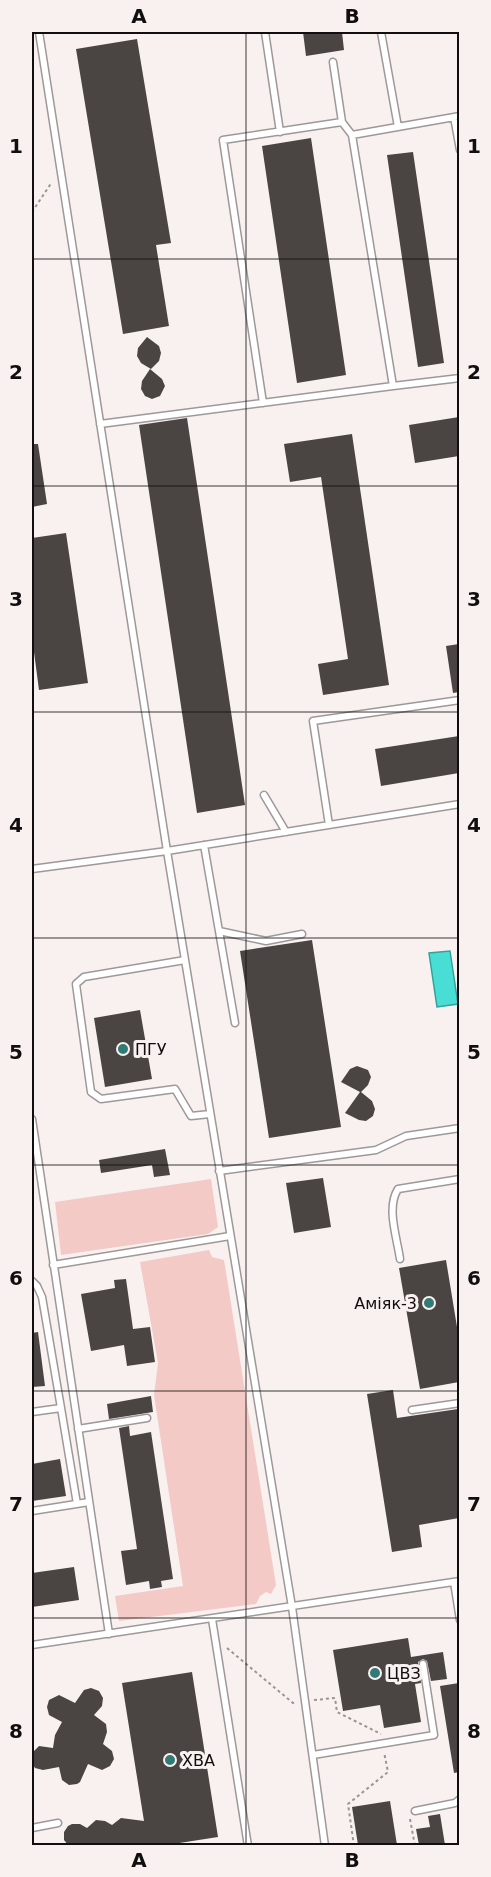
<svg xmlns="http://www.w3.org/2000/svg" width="491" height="1877" viewBox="0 0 491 1877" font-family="'DejaVu Sans',sans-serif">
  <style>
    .green { fill: #f3cac6 }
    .water { fill: #48ded6; stroke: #37a09a; stroke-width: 1.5 }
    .building { fill: #4a4443 }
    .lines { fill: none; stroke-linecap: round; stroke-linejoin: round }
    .lane-casing { stroke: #9f9898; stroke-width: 9 }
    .path { stroke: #9a9595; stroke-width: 2; stroke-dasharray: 3 3; stroke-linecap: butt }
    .lane { stroke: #fff; stroke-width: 6 }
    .grid { fill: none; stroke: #100e0e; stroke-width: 1.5; stroke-opacity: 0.55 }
    .poi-dot { fill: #317a75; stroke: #f8f1f0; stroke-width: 2 }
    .labels { text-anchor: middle; stroke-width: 6; stroke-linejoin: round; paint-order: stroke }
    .poi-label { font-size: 16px; fill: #100e0e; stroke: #f8f1f0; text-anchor: start }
    .neatline { fill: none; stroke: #100e0e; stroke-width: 2 }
    .grid-label { font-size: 20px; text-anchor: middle; font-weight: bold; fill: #100e0e }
  </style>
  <rect width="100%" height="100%" fill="#f8f1f0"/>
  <path class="green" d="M211,1179l7,48 -10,7 -147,21 -6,-53z
    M209,1250l3,7 12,3 52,325 -5,9 -5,-2 -6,4 -4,8 -137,17 -4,-25 68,-10 -29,-191 4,-32 -18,-101z"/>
  <path class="water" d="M450,951l8,53 -21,3 -8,-54z"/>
  <path class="building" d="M303,32h39l2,18 -38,6z
    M137,39l34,204 -15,2 13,81 -46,8 -47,-285z
    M311,138l35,237 -49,8 -35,-237z
    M413,152l31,211 -26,4 -31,-212z
    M147,337l12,9 2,7 -2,8 -8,8 -10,-6 -4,-7 1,-8z
    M150,369l12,10 3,7 -5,10 -8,3 -7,-3 -4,-7 1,-8z
    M459,417v39l-44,7 -6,-38z
    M187,418l58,387 -48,8 -58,-388z
    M352,434l37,251 -66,10 -5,-31 30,-5 -27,-182 -31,5 -6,-38z
    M32,444h6l9,60 -15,3z
    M66,533l22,150 -49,7 -7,-53v-99z
    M459,644v48l-6,1 -7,-47z
    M459,736v37l-78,13 -6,-37z
    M312,940l29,187 -72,11 -29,-187z
    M140,1010l12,69 -47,8 -11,-69z
    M357,1066l11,4 3,7 -3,8 -7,7 11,9 3,8 -2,7 -7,5 -7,-1 -14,-7 15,-21 -19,-10 9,-13z
    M165,1149l5,26 -16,2 -2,-12 -51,8 -2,-13z
    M323,1178l8,49 -37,6 -8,-50z
    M446,1260l13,79v43l-39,7 -21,-121z
    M126,1279l7,50 17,-2 5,35 -28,4 -3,-21 -33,6 -10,-57 34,-6 -1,-8z
    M38,1332l7,54 -13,1v-54z
    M393,1390l4,28 61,-9 1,9v100l-40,7 3,22 -30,5 -25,-158z
    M151,1396l2,16 -44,7 -2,-15z
    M129,1426l1,10 21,-4 22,147 -12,2 1,6 -12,2 -1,-8 -23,4 -5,-34 16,-2 -18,-121z
    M60,1459l6,37 -34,5v-37z
    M74,1567l5,33 -47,7v-34z
    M408,1638l3,19 32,-5 4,27 -16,2 -4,-20 -4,-2 -5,3 3,21 -6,1 6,38 -37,6 -4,-23 -37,6 -10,-61z
    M192,1672l26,165 -45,7v1h-105l-4,-5v-8l4,-6 4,-2h8l7,4 9,-8 9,1 7,4 9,-7 23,3 -22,-138z
    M459,1683v89l-5,1 -14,-87z
    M91,1688l8,3 4,7 -1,8 -8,9 12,9 1,8 -4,12 9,7 2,8 -4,7 -8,4 -14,-6 -8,18 -3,2 -8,1 -7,-5 -3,-13 -16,3 -8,-2 -3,-5v-10l7,-7 14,2 2,-13 7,-13 -13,-7 -2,-8 2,-7 10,-5 16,8 9,-13z
    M390,1801l7,44h-39l-6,-38z
    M440,1814l5,31h-26l-3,-16 14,-2 -2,-11z"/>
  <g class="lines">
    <g class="lane-casing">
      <path id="lane" d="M39,32l128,819 125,756 33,239
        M265,32l15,100
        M381,32l17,95
        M333,62l9,60
        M454,117l6,33
        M393,386l67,-8
        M263,403l-40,-263 119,-18 10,13 108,-19
        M100,424l293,-38 -41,-251
        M264,795l22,37
        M329,825l-16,-104 147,-21
        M204,845l31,178
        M32,869l135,-18 293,-47
        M219,931l47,10 36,-7
        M185,960l-101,17 -8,7 15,108 10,7 74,-10 16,27 19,-2
        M32,1119l77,515
        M219,1171l157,-21 30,-14 54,-8
        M400,1259c-3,-22 -14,-51 -2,-70l62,-10
        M53,1265l177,-29
        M32,1281l5,5 5,11 19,111
        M412,1410l48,-7
        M32,1412l29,-4 16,96
        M78,1429l69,-11
        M32,1511l57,-9
        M454,1582l6,38
        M212,1619l36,227
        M32,1645l428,-64
        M313,1755l121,-20 -11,-71
        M415,1811l40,-8 5,-4
        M32,1828l26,-5"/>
    </g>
    <path class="path" d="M32,212l20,-30
      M227,1648l66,55h4
      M314,1700l21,-2 2,14 44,22
      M410,1819l5,27
      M354,1846l-6,-42 40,-32 -4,-20"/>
    <use href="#lane" class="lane"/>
  </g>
  <path class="grid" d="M246,32v1814M32,259h428M32,486h428M32,712h428M32,938h428M32,1165h428M32,1391h428M32,1618h428"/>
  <g class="poi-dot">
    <circle cx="123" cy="1049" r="6"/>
    <circle cx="429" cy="1303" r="6"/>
    <circle cx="375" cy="1673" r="6"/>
    <circle cx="170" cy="1760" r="6"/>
  </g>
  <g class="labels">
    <g class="poi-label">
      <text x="135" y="1055">ПГУ</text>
      <text x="417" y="1309" text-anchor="end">Аміяк-3</text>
      <text x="387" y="1679">ЦВЗ</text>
      <text x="182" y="1766">ХВА</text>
    </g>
  </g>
  <rect width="491" height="1877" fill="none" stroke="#f8f1f0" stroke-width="66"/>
  <rect x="33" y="33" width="425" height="1811" class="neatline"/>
  <g class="grid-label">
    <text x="139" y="23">A</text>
    <text x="352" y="23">B</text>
    <text x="16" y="153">1</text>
    <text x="474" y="153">1</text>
    <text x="16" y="379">2</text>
    <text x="474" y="379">2</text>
    <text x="16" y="606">3</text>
    <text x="474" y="606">3</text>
    <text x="16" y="832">4</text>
    <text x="474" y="832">4</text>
    <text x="16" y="1059">5</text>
    <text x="474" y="1059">5</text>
    <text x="16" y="1285">6</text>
    <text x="474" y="1285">6</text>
    <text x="16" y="1511">7</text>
    <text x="474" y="1511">7</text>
    <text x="16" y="1738">8</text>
    <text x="474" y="1738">8</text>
    <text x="139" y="1867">A</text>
    <text x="352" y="1867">B</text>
  </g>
</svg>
